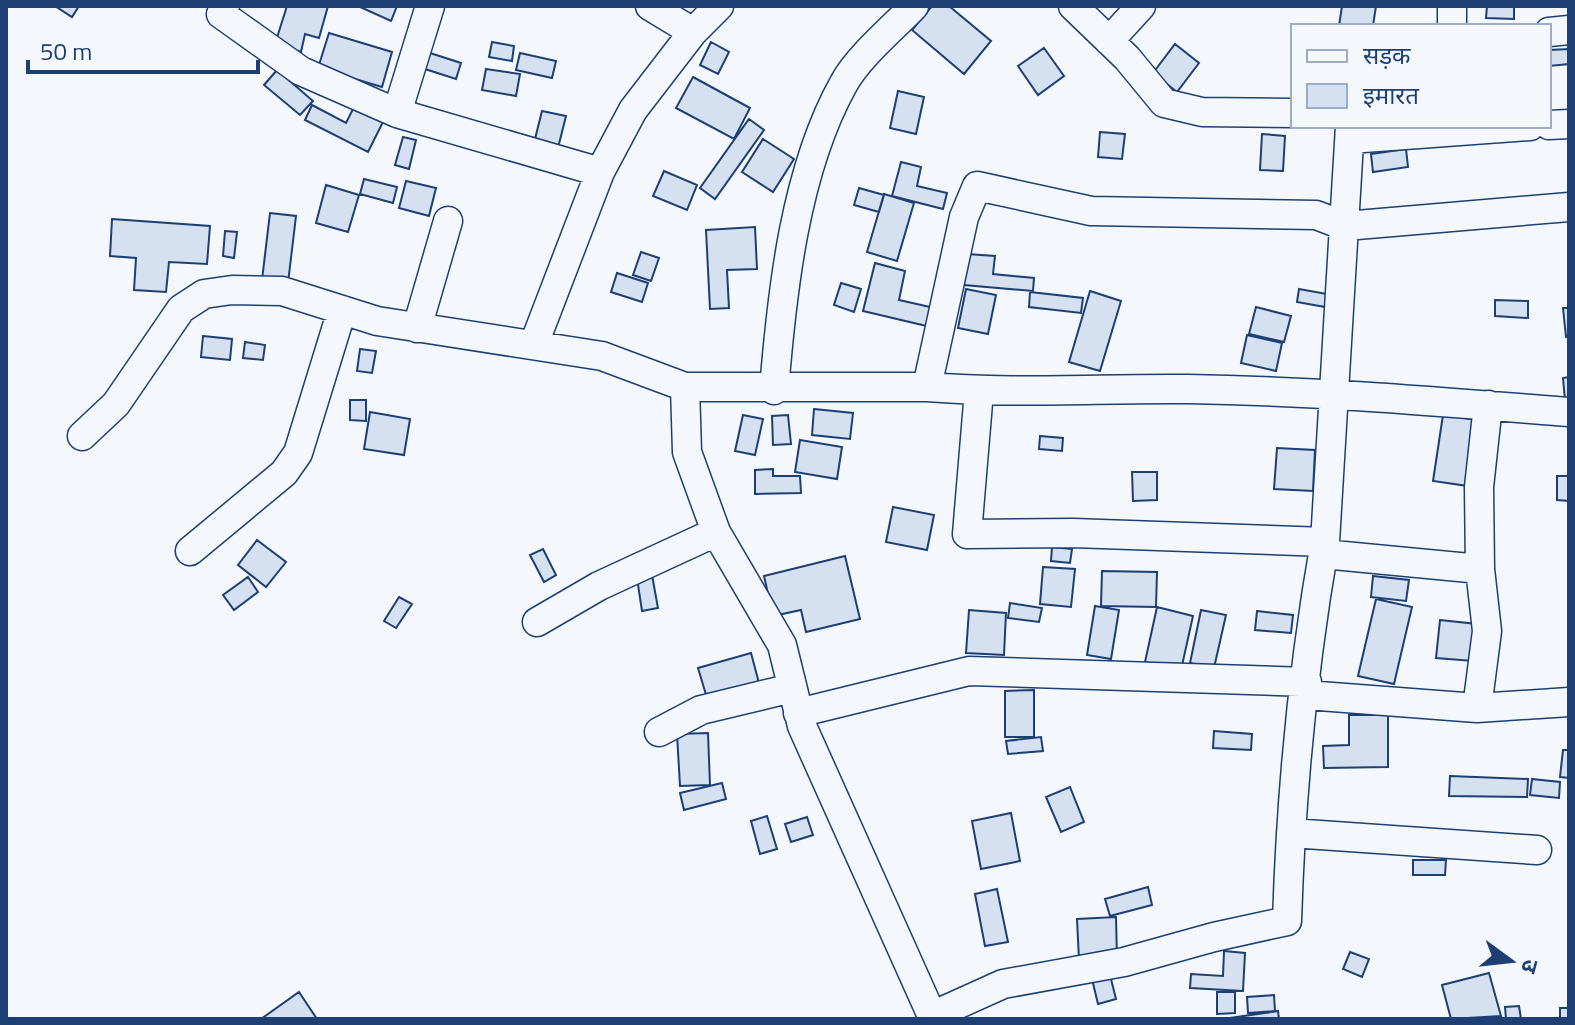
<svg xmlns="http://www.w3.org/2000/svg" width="1575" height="1025" viewBox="0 0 1575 1025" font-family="'Titillium Web','Noto Sans Devanagari',sans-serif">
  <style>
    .building { fill: #d5e0f0; stroke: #1d3f73; stroke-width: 2 }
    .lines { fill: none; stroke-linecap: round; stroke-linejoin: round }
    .street-casing { stroke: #1d3f73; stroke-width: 31 }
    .street { stroke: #f4f7fb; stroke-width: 28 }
  </style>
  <rect width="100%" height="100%" fill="#f4f7fb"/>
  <path class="building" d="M55,6h24l-7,11z
    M287,6h41l-9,32 -14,-4 -4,18 -26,-8z
    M358,6h39l-6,15z
    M932,6h17l42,35 -27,33 -52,-44z
    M1342,6h34l-3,20h-34z
    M1487,6h27v13l-28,-1z
    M329,33l63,19 -10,35 -64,-19z
    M492,42l22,4 -2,15 -23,-4z
    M711,42l18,10 -11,22 -18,-9z
    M1175,44l24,19 -22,29 -24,-19z
    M1044,48l20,28 -26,19 -20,-29z
    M1569,49v15l-20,2v-16z
    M430,53l31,10 -5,16 -31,-10z
    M520,53l36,8 -4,17 -36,-8z
    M486,69l34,5 -4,22 -34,-6z
    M277,70l36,31 -13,14 -36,-30z
    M693,77l57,31 -16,31 -58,-31z
    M898,91l26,6 -8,37 -26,-6z
    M312,105l34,18 9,-18 29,15 -16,32 -63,-32z
    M542,111l24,5 -8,32 -24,-5z
    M749,119l15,11 -49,69 -15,-11z
    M1100,132l25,2 -3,25 -24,-2z
    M1262,134l23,2 -2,35 -23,-1z
    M403,137l13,3 -7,29 -14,-4z
    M763,139l31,20 -21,33 -31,-20z
    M1406,149l2,18 -35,5 -2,-18z
    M901,162l20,5 -4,19 30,7 -4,16 -51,-13z
    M664,171l33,14 -10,25 -34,-14z
    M364,179l33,8 -4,16 -33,-9z
    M406,181l30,7 -7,28 -30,-8z
    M326,185l33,10 -11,37 -32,-9z
    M859,188l25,7 -5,17 -25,-7z
    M884,194l30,9 -17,58 -30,-9z
    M270,213l26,3 -8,67 -26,-3z
    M112,219l98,7 -3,38 -38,-2 -3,30 -32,-2 2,-32 -26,-2z
    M755,227l2,42 -30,1 2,38 -19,1 -4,-79z
    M225,231l12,1 -3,26 -11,-2z
    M641,252l18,6 -8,23 -18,-6z
    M967,254l28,2 -2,18 41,4 -1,13 -69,-6z
    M875,263l30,8 -6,29 40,9 -4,19 -72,-17z
    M617,273l31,10 -6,19 -31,-10z
    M841,283l20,6 -7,23 -20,-7z
    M966,289l30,6 -8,39 -30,-6z
    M1299,289l28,5 -2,13 -28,-5z
    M1090,291l31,10 -21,70 -31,-9z
    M1030,292l53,6 -2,15 -52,-6z
    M1495,300l33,1v17l-33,-2z
    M1256,307l35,9 -7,26 -35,-8z
    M1563,308h6v28l-3,1z
    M1247,335l35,8 -6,28 -35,-8z
    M203,336l29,3 -2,21 -29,-3z
    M245,342l20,3 -2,15 -20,-2z
    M360,349l16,2 -4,22 -15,-2z
    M1569,377v22l-4,1 -2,-22z
    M350,400h16v21l-16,-1z
    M814,409l39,4 -3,26 -38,-4z
    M370,412l40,7 -6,36 -40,-6z
    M743,415l20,4 -8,36 -20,-4z
    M788,415l3,29 -18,1 -1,-29z
    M1443,415l35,5 -10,66 -35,-5z
    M1040,436l23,2 -1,13 -23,-2z
    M800,440l42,7 -5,32 -42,-7z
    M1277,448l38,2 -2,41 -39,-2z
    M773,469v7h27l1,17 -46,1v-24z
    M1132,472h25v28l-24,1z
    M1557,476h12v25l-12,-1z
    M893,507l41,8 -7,35 -41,-8z
    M257,540l29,22 -20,25 -28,-22z
    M1052,547l20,2 -2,14 -19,-2z
    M543,549l13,26 -12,7 -14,-27z
    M845,556l15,63 -54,13 -5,-22 -28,6 -9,-40z
    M1043,567l32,2 -4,38 -31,-3z
    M1102,571l55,1 -1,35 -55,-1z
    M652,575l6,33 -16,3 -5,-33z
    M1373,576l36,4 -3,21 -35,-4z
    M248,577l10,15 -24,18 -11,-15z
    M399,597l13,7 -16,24 -12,-7z
    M1376,599l36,8 -18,77 -36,-8z
    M1010,603l32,5 -3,14 -31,-4z
    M1095,606l24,4 -8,49 -24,-4z
    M1157,607l36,9 -12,54 -36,-8z
    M969,610l37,3 -2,42 -38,-2z
    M1201,610l25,5 -12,53 -24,-5z
    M1257,611l36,4 -2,18 -36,-3z
    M1440,620l37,4 -4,37 -37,-3z
    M751,653l8,30 -52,15 -9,-30z
    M1034,690v47h-29v-46z
    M1349,715h39v52l-64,1 -1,-22 26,-1z
    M1214,731l38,3 -1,16 -38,-2z
    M708,733l2,52 -30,1 -3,-52z
    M1041,737l2,14 -35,3 -2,-13z
    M1563,750h6v28l-9,-1z
    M1450,776l78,3 -1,18 -78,-1z
    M1532,779l28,3 -1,16 -29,-3z
    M722,783l4,16 -42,11 -4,-17z
    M1070,787l14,35 -23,10 -15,-35z
    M1011,813l9,48 -39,8 -9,-48z
    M767,816l10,33 -17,5 -9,-33z
    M807,817l6,18 -22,7 -6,-18z
    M1413,860h33l-1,15h-32z
    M1148,887l4,18 -42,11 -5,-17z
    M997,889l11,53 -23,4 -10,-52z
    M1116,917l1,42 -38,1 -2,-41z
    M1224,951l21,2 -2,38 -53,-3 1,-14 32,2z
    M1350,952l19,7 -7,18 -19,-8z
    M1489,973l12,43 -50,3 -9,-34z
    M1110,975l6,24 -18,5 -6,-25z
    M299,992l18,27h-56z
    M1217,992h18v21l-18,1z
    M1274,995l1,16 -27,2 -1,-16z
    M1519,1006l2,13h-15l-1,-12z
    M1560,1008h9v11h-9z
    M1278,1011l1,8h-56z"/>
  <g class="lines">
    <g class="street-casing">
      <path id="street" d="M225,6l-4,8 80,57 96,42
        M430,6l-33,107 203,59 -66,172
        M1073,6l54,52 37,45 38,9 91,1
        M1452,26v-20
        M693,32l26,-26
        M1549,32l20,-2
        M1109,41l32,-35
        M1549,125l20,-1
        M1350,139l180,-13
        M600,172l33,-62 60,-78 -43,-26
        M1569,207l-224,19 -29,-11 -225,-4 -114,-25 -13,31 -37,170c87,7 174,1 261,2 127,2 254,13 381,23
        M417,328l31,-107
        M685,387l2,65 29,80 66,113 20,81 130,290
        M774,390c8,-99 21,-220 70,-307 14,-26 49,-55 70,-77
        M979,391l-12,143 106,-1 252,9
        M82,436l34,-32 65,-95 23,-15 28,-4 50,1 95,30 225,35 83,31h242
        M190,551l94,-78 14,-20 44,-143
        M1323,554l157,15 -1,-82 9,-82
        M537,622l62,-36 117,-54
        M1306,695l171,13 10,-77 -7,-62
        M1477,708l92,-6
        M798,713l171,-42 338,11
        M659,732l42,-22 91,-22
        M1291,833l246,17
        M934,1019l-2,-3 71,-32 121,-22 90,-25 73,-16c4,-126 16,-255 38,-379l25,-416"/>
    </g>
    <use href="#street" class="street"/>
  </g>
  <rect width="1575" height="1025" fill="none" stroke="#1d3f73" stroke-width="16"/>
  <rect x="1291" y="24" width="260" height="104" fill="#f4f7fb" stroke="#9eadc5" stroke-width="2"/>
  <rect x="1307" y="50" width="40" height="12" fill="#f4f7fb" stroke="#9eadc5" stroke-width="2"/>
  <text x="1363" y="64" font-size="24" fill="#1d3f73">सड़क</text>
  <rect x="1307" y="84" width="40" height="24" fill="#d5e0f0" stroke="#9eadc5" stroke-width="2"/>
  <text x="1363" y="104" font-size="24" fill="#1d3f73">इमारत</text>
  <g transform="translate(1511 961) rotate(105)" stroke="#f4f7fb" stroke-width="6" paint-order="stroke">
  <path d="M0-6L14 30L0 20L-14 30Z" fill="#1d3f73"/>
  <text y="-12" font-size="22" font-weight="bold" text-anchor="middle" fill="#1d3f73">उ</text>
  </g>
  <path d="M28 60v12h230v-12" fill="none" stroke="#1d3f73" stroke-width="4"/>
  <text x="40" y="60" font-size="24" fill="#1d3f73" stroke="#f4f7fb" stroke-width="6" paint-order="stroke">50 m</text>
</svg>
